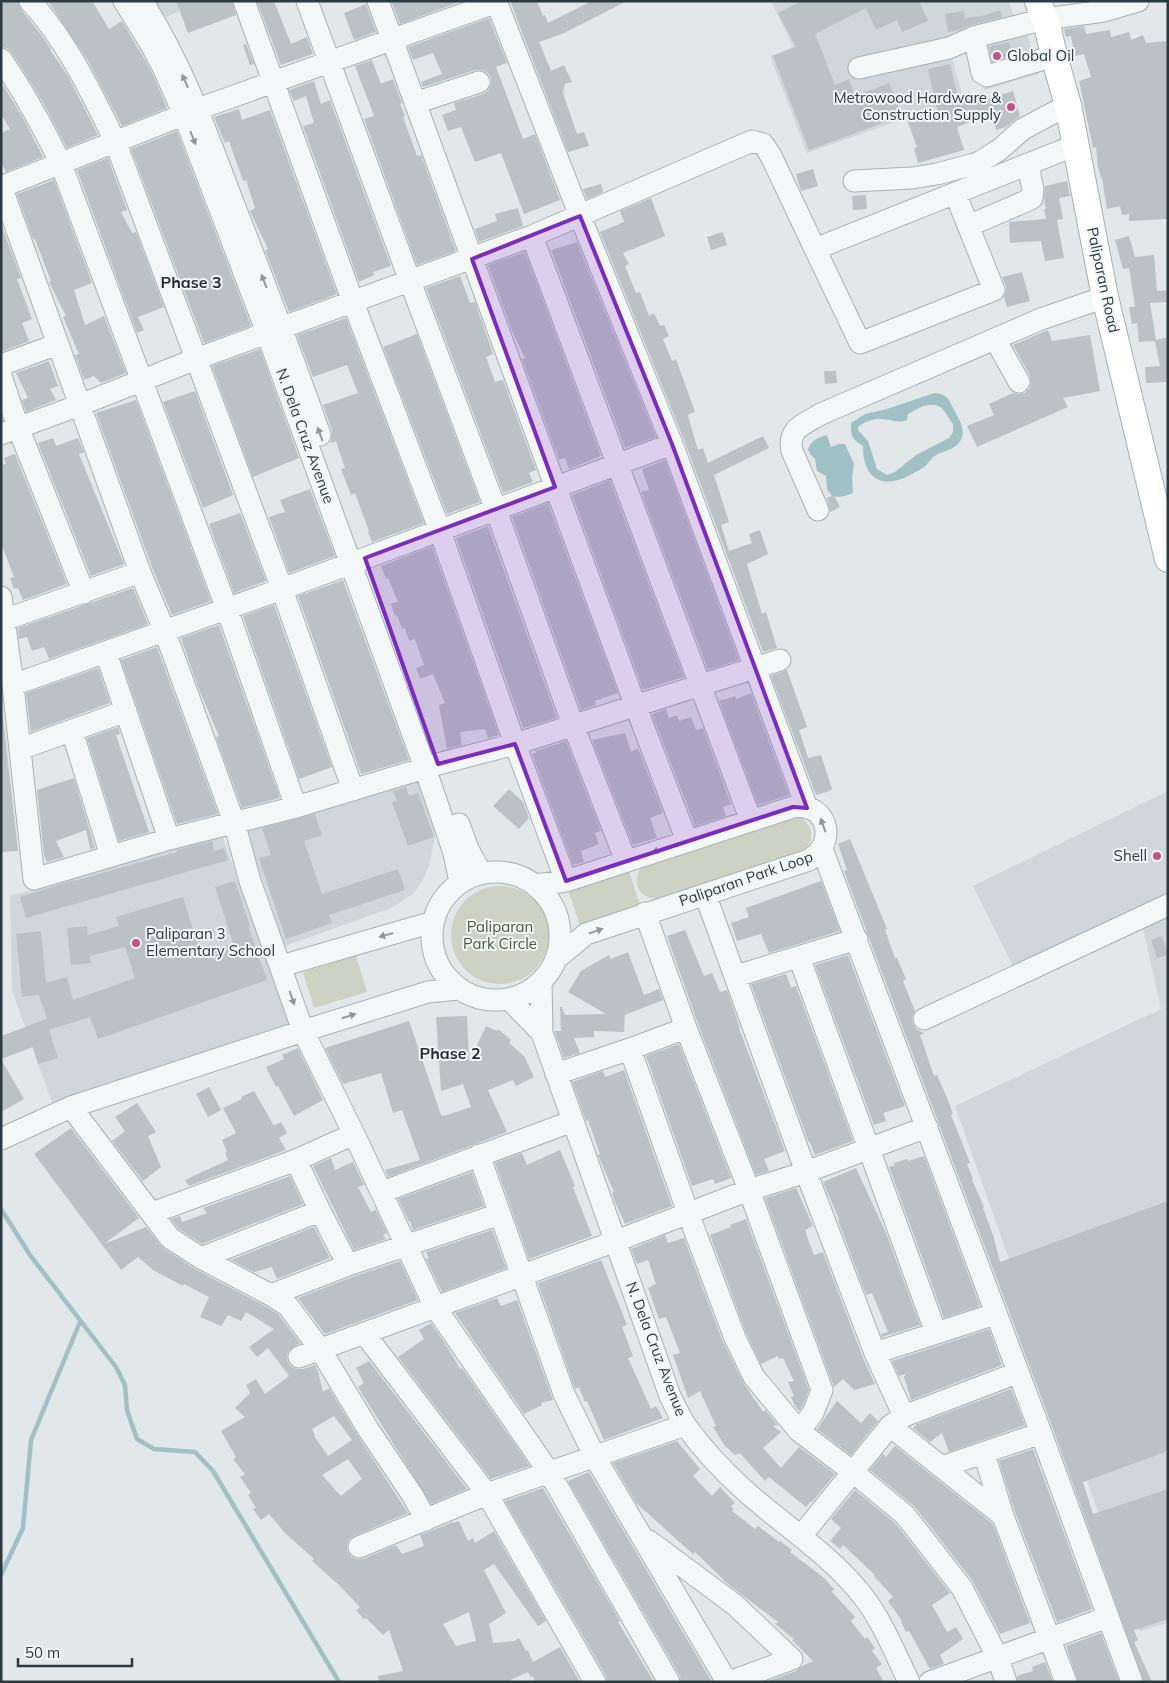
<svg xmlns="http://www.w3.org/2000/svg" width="1169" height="1683" viewBox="0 0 1169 1683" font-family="Mulish,sans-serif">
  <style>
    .built { fill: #d0d7db }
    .green { fill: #cdd2c4 }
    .water { fill: #a0c0c6; fill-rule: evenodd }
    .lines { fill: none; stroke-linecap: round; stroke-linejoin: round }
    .stream { stroke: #a0c0c6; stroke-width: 4.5 }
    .building { fill: #bac2c6; fill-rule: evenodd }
    .minor-casing { stroke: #a7b0b3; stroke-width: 23 }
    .major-casing { stroke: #a2b0b4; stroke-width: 28 }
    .minor { stroke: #f4f7f8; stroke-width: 21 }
    .major { stroke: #fff; stroke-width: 26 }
    .oneway { fill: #90989c }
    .marked { fill: #7b2cbf; fill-opacity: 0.2; stroke: #7b2cbf; stroke-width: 4; stroke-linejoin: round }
    .poi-dot { fill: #c3528c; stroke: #f2f6f7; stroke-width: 2 }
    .labels { text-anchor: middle; stroke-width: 4; stroke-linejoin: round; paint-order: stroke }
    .poi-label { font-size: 15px; fill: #2b3a40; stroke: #f2f6f7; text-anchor: start }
    .street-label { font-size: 15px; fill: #2b3a40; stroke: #f2f6f7 }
    .park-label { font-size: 15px; fill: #4c5a3a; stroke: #f2f6f7 }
    .neighbourhood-label { font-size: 16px; font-weight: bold; fill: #1e2b31; stroke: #f2f6f7 }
  </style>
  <rect width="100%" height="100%" fill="#e2e7e9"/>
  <path class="built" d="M150,1h56l-43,17z
    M771,1h237l7,17 -66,30 14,50 -156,55 -37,-97 23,-9z
    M1025,26l14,48 -55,16 -15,-47z
    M418,779l13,37 4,20 -6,30 -6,14 -9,13 -23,15 -106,38 -39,-116z
    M1168,791v109l-154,68 -41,-82z
    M222,835l67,190 -237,78 -40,-113 -2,-94z
    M1168,916v707l-28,8 -185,-525 206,-97 -18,-81z"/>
  <path class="green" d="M797,816c17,7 19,25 5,36l-141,47c-21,1 -31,-15 -19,-33z
    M628,869l12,36 -60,20 -12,-36z
    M451 935a49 49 0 1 1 98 0a49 49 0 1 1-98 0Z
    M356,956l11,36 -53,16 -11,-36z"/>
  <path class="water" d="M934,393c12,1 14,4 19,15 4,8 12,19 9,29 -4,14 -21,13 -30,21 -3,3 -5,7 -8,9 -4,3 -9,5 -14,8 -28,15 -47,4 -47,-29 -10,-7 -13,-9 -12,-23l14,-9 22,-5zM930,405h6l6,3 11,16v8l-4,6 -33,17 -21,17 -8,3 -10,-6 -9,-28 -10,-11v-3c7,-5 15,-9 24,-8 9,0 15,5 25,1l1,-6 15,-8z
    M827,435l4,12 8,-3h6l9,20 -2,13 1,16c-7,3 -13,5 -21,3l-5,-7 -1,-13 -9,-5 -2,-12 -4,-4 -3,-5c3,-10 9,-12 19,-15z"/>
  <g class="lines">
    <path class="stream" d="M1,1209l29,46 86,112 9,18 2,25 10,29 17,10 41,3 18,19 126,211
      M1,1575l22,-47 8,-88 49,-118"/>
  </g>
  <path class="building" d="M1,1h17l3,8 24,31 6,9 -1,1 18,26 30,59 -31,13 -23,-44 -24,-39 -9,-13 -4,-4 -6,-1z
    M48,1h44l17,28 13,-8 30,51 15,36 -45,18 -34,-65z
    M176,1h56l4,14 -48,18z
    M257,1h17l17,43 16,-7 6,17 -32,11z
    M391,1h71l-62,23z
    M510,1h27l6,15 2,-1 3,8 44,-22h35l-65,33 -23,8 12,29 13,-6 8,17 -7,2 -2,9 14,41 7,-2 5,14 -21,6z
    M802,1h117l9,20 -26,11 -5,-12 -21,10 -10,-22 -51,26 20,51 14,-6 6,17 34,-13 13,33 -93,34 -36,-94 23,-9 -18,-34z
    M366,4l10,28 -22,8 -10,-27z
    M1000,10l2,7 -31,8 -12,5 -11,2 -3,-18 19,-3 1,7 17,-2z
    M489,18l18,45 -11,4 27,72 12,-5 25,66 -36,14 -23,-61 -26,9 -14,-35 -13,4 -6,-16 14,-5 -2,-7 29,-9 5,-3 3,-7v-6l-3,-5 -6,-3h-7l-52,17 -2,-5 21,-8 -9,-21 -20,7 -5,-13z
    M1084,26l2,8 24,-4 1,7 18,-5 2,8 12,-5 3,8 22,-2v178l-39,2v-7l-7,1 -2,-9 -13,3 -5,-31h-1l-3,-11 -2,-20 -3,1 -14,-67 12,-4 -7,-23 -9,2 -4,-20 -5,1 -2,-8z
    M1009,42l3,13 -20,6 -3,-14z
    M246,44l8,20 -4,1 -7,-20z
    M372,60l9,24 12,-5 9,24 -2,1 5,12 -2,1 14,39 4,-1 35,96 -39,14 -53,-146 10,-3 -19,-50z
    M950,64l9,37 22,-8 2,7 30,-9 7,25 -14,11 -10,3 -4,-16 -35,13 7,23 -46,13 -4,-15 3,-1 -10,-27 30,-11 -9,-40z
    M314,81l7,23 9,-4 61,166 -18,6 1,3 -15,7 -56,-156 11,-3 -8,-27 -12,5 -5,-11z
    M1,82l21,34 21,41 -37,15 -5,-10v-29l9,-4 -9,-15z
    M239,109l3,11 28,-10 67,184 -48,18 -24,-62 3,-1 -18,-38 5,-3 -9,-28 -3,1 -14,-40 -4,2 -11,-26z
    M177,131l74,195 -47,17 -73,-194z
    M108,158l19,52 -6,2 11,21 4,-1 28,75 -26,10 6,13 -7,3 -60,-163z
    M813,169l5,17 -17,5 -5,-17z
    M54,180l38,103 -18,7 11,35 19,-9 22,57 -25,10 -7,-7 -10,4 -9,-25 4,-1 -16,-37 3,-1 -17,-34 2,-1 -16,-42h-2l-16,-45z
    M1067,181l3,15 -11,2 4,21 -6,1 7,38 -19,3 -4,-20 -31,2 -1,-21 37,-3 -2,-10h2l-2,-9 1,-14z
    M601,184l2,8 -16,7 -4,-10z
    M866,195l1,14 -14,1 -1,-14z
    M651,198l14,38 -42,17 6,11 -4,2 11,27 4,-1 9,24 5,-3 6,13 4,-1 5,11 -6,3 9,22 4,-2 19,53 -6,2 -1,2 10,34 5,-2 5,15 55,-27 6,12 -55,27 15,47 -8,3 8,26 23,-8 -3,-9 11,-4 8,24 -21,10 15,50 4,-2 11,36 -14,4 -79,-212 -84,-208 24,-10 -4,-11z
    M518,208l5,18 -44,16 -4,-13 22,-8 -2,-7z
    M1,224l20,54 -4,1 15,40 -10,4 7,18 -28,11z
    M723,232l4,13 -16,5 -4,-13z
    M1129,236l6,21 19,-2 3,36 11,-1v12l-18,1 6,37 12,-3v45l-22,1 -1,-16 15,-1 -5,-25 -16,1 -2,-19 -5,1 -3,-17h6l-6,-39 -6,1 -8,-29z
    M577,242l79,195 -31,11 -74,-198z
    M525,252l76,204 -32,13 -4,-11 -6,2 -37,-101 3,-1 -13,-27 -24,-66z
    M1022,272l8,29 -23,6 -3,-11 2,-5v-5l-4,-9z
    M460,276l10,27 5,-1 14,40 4,12 -7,3 9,25 8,-2 33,90 -7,3 4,9 -30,11 -77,-205z
    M346,318l78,205 -52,19 -4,-10 1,-1 -14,-38 -4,2 -10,-26 4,-1 -9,-27 -5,2 1,-12 -9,-26 35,-12 -11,-28 -34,12 -16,-42z
    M1048,330l4,11 38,-6 10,56 -37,7 5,9 -91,40 -10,-21 27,-11 -5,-11 24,-11 5,1 7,-1 5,-5 1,-5 -1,-7 -17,-31z
    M417,334l63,168 -33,12 -64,-167z
    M260,349l39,109 -46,19 -41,-111z
    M49,361l9,25 -8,3 6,11 -30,12 -4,-12 6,-2 -12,-25z
    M824,371h12l1,12 -12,1z
    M195,391l38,104 -30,13 -40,-106z
    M136,400l75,201 -39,14 -20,-48 -56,-154z
    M53,438l3,8 22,-8 6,14 -5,2 45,110 -33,12 -53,-133z
    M15,454l52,130 -44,16 -5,-12 -4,1 -4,-11 4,-1 -13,-34v-78l5,-1 -2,-6z
    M665,460l74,200 -31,10 -67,-178 8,-2 -7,-21z
    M610,480l74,197 -41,13 -71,-195z
    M310,489l25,67 -46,17 -20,-56 16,-5 -5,-12z
    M834,495l6,12 -10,5 -3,-14z
    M548,503l70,190 -23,8 1,4 -15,5 -69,-193z
    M240,513l26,68 -32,12 -25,-69z
    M488,526l69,192 -34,10 -67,-190z
    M432,546l67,189 -11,3 -3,-9 -25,3 2,13 -15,4 -8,-44 6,-2 -12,-29 -13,5 -4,-11 8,-3 -9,-26 -6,2 -4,-13 -3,1 -5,-14 -2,1 -4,-12 7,-2 -10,-24 -2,1 -5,-13z
    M343,580l66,180 -48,14 -63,-178z
    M133,588l15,36 -99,35 -5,-12 -12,4 -5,-14 -8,2 -1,-11z
    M274,605l58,162 -33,12 -56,-163z
    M219,625l61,173 -38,10 -26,-71 3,-1 -21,-49 -17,-49z
    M157,647l61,167 -41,10 -56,-164z
    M98,668l12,35 -79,29 -5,-39z
    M787,670l20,57 -8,3 9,28 13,-3 11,34 -2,2 -14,4 -45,-119z
    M751,693l38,102 -31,10 -39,-104 16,-5 1,3z
    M1,699l17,152 -16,1 -1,-6z
    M666,709l3,9 8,-3 2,6 12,-4 5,13 7,-2 28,76 -8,3 3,9 -31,10 -43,-112z
    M118,727l2,7 -4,1 33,97 -30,9 -32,-103z
    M625,733l6,19 7,-4 25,65 -13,5 7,20 -24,7 -41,-105z
    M566,741l35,90 -6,2 4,11 -18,7 3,11 -11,3 -41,-111 4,-1 -1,-2z
    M74,778l21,70 -5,1 -4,-19 -30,11 8,16 -17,5 -3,-7 -7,-65z
    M406,787l3,9 9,-3 16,44 -26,9 -16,-44 5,-1 -4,-10z
    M509,789l14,13 6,16 -10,11 -26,-23z
    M315,814l7,21 -18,6 18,53 76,-25 7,21 -76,25 3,8 -46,16 -27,-81 12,-3 -9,-27z
    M850,839l37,90 -2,1 10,28h2l9,21 -3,2 12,30 -3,6 1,7 3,5 8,4 -4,2 14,41 3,-1 11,25 5,14 -2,1 19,48 -3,1 6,15 -1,1 12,27 -1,1 10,27 7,27 168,-61v250l-85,31 10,32 75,-25v130l-34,11 4,10 -4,2 18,40h-8l-91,-253 -209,-558 3,-1 -9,-26z
    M212,841l2,10 10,-3 4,12 -202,58 -6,-21 54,-17v1l103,-29 -1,-2z
    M235,881l15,45h-2l19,54 -169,59 -8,-22 -41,13 9,28 -20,6 -5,-17 -32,12v-23l46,-17 -8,-24 -17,2 -6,-63 25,-3 5,52 21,-6 6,23 62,-22 -10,-31 -35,9 1,7 -20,2 -4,-37 20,-2 1,9 31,-9 -3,-9 67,-20 18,58 32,-12 -18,-56z
    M821,881l19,50 -71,22 -8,-19 -24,7 -6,-18 18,-6 -3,-9z
    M685,930l19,46 8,-3 8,19 7,-2 13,38h-1l46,123 -21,8 5,12 -13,4 -58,-151 -31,-88z
    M1162,936l6,19 -11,3 -6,-18z
    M628,952l16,43 15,-6 4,11 -38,15 -1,17 -30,-1v6l-20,1 6,15 -16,5 -9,-25v-2h6l-1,-24h2l3,8 41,-1 -38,-22 13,-21 28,-16 2,4z
    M848,955l57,151 -22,7 3,8 -12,4 -59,-160z
    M786,974l5,14 5,-2 57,155 -38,14 -5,-13 -1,1 -58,-159z
    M467,1016l2,46 17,-36 11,5 1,-2 13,11 -2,3 15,13 10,21 -18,9 -3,-6 -25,10 19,42 -119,45 -3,-7 35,-10 -18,-50 -9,3 -12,-40 -38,11 -18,-36 84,-27 32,94 3,1 27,-9 -8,-23 -22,7 -5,-74z
    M679,1044l52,134 -16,6 -2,-5 -21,7 -46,-130z
    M298,1048l25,52 -29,16 -16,-30 -2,1 -10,-20 18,-8 -2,-4z
    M1,1059l23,40 -23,13z
    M624,1070l48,136 -47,18 -10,-22 -3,-9 2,-1 -16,-37 2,-1 -12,-34 -2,1 -14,-39 31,-11 2,6z
    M209,1087l12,23 -13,7 -12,-23z
    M254,1091l20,35 7,-4 6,11 -8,5 7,12 -97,36 -4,-6 43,-20 -3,-7 2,-1 -5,-12 14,-7 -13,-25 19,-9 -1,-2z
    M137,1103l19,29 -8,4 13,31 -18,14 -31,-40 13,-10 -10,-14z
    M71,1128l68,90 -35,26 42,-17 17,21 32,21 70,37 14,9 21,28 -10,6 -3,5v7l4,6 6,2h6l12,-4 3,6 5,21 6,-4 29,48 50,77 -54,23 -5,3 -2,6v6l4,6 6,2h6l33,-14 6,9 22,-8 -4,-11 33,-13 1,1 5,-2 9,20 5,-3 2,5 19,-12 52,90 -8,5 -44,-62 -10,6 22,43 -17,11 4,19 21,-2 5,-3 7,13 2,-1 5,12 27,-15 20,35h-45l-2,-6 -2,1 -3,-5 -22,10h-127l-1,-6 25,-5 -14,-41 -6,5 -17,-17 -2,1 -8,-9 4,-3 -21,-22 -27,-24 2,-2 -29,-26 -16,-19 -8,6 -8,-11 3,-1 -8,-13 3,-2 -11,-16 5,-3 -12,-15 3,-2 -15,-26 24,-14 -10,-9 15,-15 -4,-8 10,-6 9,15 24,-18 -21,-28 -11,9 -8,-10 25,-18 -28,-17 -5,9 -13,-6 -7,11 -21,-9 9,-20 -25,-13 -1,2 -30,-16 -15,-13 -17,13 -87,-116zM334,1416l18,24 -24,16 -14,-20 1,-1 -3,-6zM348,1459l14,20 -21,17 -19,-21zM469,1612l7,29 -20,5 -13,-22z
    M560,1150l15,36 -2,1 19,49 -63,23 -34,-96 27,-10 5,12z
    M924,1156l56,150 -36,12 -55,-151 6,-2 -1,-2 13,-4 1,2z
    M331,1158l4,12 18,-8 11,23 -6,2 13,25 5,-2 11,23 -4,2 3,4 -32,11 -41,-84z
    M856,1168l30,65 34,92 -38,12 -1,-3 7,-2 -16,-39 -6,2 -28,-75 1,-1 -16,-37z
    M472,1172l12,34 -71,24 -3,-9 -1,1 -11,-23z
    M290,1176l13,28 -101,40 -23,-15 -8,-10 9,-3 2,6 25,-9 -4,-5z
    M796,1188l17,38 -8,4 4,12 5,13 9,-3 40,106 12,26 -21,6 -11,-11 -9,8 -69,-189z
    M746,1219l63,171 -7,17 -3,4 -4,-5 -4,-9 3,-1 -6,-14 6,-1 -11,-23 -4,1 -1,-3 -17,8 -15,-31 -36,-98 21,-8 -1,-2z
    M314,1227l16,31 -53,21 -5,-12 -18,5 -23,-12z
    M492,1230l14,38 -64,24 -16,-33 3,-1 -3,-6z
    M665,1235l3,8 16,-5 39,104 20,40 20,30 2,-2 13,15 -5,1 8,6 -18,16 18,20 18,-21 36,27 -23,28 -1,-1 -5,6 -37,-30 -4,4 -25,-28 -5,2 -10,-9 -12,-19 3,-1 -16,-35 -12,7 -15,-43 7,-2 -14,-36 -7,2 -11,-31 8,-4 -8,-24 -11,4 -6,-15z
    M601,1260l26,65 -5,2 11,29 -5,2 23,51 5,-3 7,12 -59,22 -17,-39 -2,1 -6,-15 -4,2 -37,-106z
    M400,1261l18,39 -93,34 -27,-36 54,-21z
    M497,1298l4,8 16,-6 36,100 -12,3 1,2 -18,9 -69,-101z
    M431,1323l17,25 12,21 2,-1 68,98 -39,13 -93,-122 26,-18 -5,-9z
    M989,1329l13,36 -91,35 -7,-23 2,-3 -7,2 -7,-15z
    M369,1361l98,128 -36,15 -73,-117 6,-4 -8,-15z
    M1011,1389l14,36 -76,27 -7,-19 -12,9 -17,-14 4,-4z
    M837,1401l24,22 9,-10 8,8 -27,34 -34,-26z
    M677,1441l23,28 -7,7 19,20 8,-9 15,16 -4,3 3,3 -2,2 23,18 3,-3 21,16 1,-1 12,9 -2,2 33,25 11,12 -2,3 23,25 -4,4 14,18 2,-2 8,11 -3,3 10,13 -6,4 8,14h-118l30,-11 6,-5 11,-5 -21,-21 2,-1 -19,-15 3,-2 -49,-37 -34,-33 -2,2 -57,-51 -23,-40z
    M895,1446l98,78 37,99 -30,11 -28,-54 -57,-73 -45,-37 13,-16 3,3z
    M1033,1449l59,160 -35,13 -42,-110 -16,-51z
    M589,1472l123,210h-31l-1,-6 -112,-195z
    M543,1488l77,133 -2,1 36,60h-47l-1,-6 -101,-175z
    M855,1490l41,34 54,69 -18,12 15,27 9,-5 7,12 -23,16 4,9 -14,5 -21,-38 -3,1 -5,-10 1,-1 -14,-20 5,-4 -19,-21 1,-1 -32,-30 -3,4 -10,-8 11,-13 -10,-9z
    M1101,1633l18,49h-41l-12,-36z
    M1045,1662l8,20h-35l-1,-6 16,-5 -1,-4z"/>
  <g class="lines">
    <g class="minor-casing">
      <path id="minor" d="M30,1c37,40 61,91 85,140l167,448 71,201
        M124,1l26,42 13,24 21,48 83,218 158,435 29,85 6,29
        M142,1c39,61 64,129 89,196 31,79 61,158 89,238
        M244,1l109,301 87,229 75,213 51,137
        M307,1l103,280 86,229 77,215 53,136
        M378,1l258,706 51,134
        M496,1l84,215 92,228 135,364
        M974,37l8,36 5,3 67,-20
        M1,59c24,34 42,68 60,105l166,445 69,198
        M859,68l90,-20 25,-11 71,-18 59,-8 34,-10
        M415,103l64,-21
        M854,181l58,-3 25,-4 41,-11 21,-13 24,-21 45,-24
        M1,186l139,386 25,60 69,190 16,59 53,150 51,103 81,173 114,165 120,210
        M1,187l197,-78 299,-107
        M968,226l56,-24 8,-4 1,-8 -5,-26
        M532,236l219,585
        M815,249l45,94 134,-53 -39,-97
        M995,339l24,43
        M1,365l57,-21
        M1,376l17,51 66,166
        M1,434l79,-29 116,-46 336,-123 220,-95 11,3 8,12 44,93 261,-104
        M818,510l-26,-59c-5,-23 13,-27 29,-37l220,-95 64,-22
        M1,597l12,88 21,194 135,-40 127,-32 142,-43 77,-20 265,-84
        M4,620l136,-48
        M106,653l63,186
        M13,685l269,-96 390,-145
        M72,731l39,125
        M20,749l106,-38
        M459,824l9,25 13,24
        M822,849l219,584 91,249
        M432 936a64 64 0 1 1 128 0a64 64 0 1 1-128 0Z
        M535,885l31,-4 227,-74c32,-6 47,34 16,53l-223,74 -30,25
        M705,894l101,278 69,181 29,63 -14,10 -89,110
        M645,913l41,115 63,162 73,200 -9,23 -14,18
        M799,957l137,376
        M281,966l152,-44
        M736,976l121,-37
        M541,982l1,51 128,363c5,10 10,21 16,30 16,22 36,44 56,62 39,36 87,65 120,107 20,25 33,58 47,87
        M509,999l33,34
        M924,1019l244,-114
        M630,1049l58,164 47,125 19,39 45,54 54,41 52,43 57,73 36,70 8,24
        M556,1074l74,-25 56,-21
        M71,1107l99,131 31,20 70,37 17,11 32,43 48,80 45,67 13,24
        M1,1139l70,-32 232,-76 125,-39 30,-3
        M479,1155l85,239 31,63 132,225
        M296,1160l24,51 28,54
        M382,1192l191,-71
        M152,1213l144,-53 58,-26
        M201,1258l119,-47
        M271,1295l77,-30 152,-51
        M364,1333l123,161 108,188
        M875,1353l120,-39
        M299,1357l317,-116 133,-51 57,-18 121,-45
        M904,1416l113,-43
        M890,1426l113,90
        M984,1453l19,63 63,166
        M942,1467l99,-34
        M649,1541l86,64 57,54 -63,23
        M359,1547l128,-53 198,-69
        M930,1682l178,-65"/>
    </g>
    <g class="major-casing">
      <path id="major" d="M1038,1l10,28 6,27 14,49 37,192 63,262"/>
    </g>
    <use href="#minor" class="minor"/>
    <use href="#major" class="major"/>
  </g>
  <defs><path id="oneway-solid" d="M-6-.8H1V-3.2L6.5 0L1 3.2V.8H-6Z" transform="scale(1.25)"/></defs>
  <g class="oneway">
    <use href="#oneway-solid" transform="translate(185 81) rotate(-114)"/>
    <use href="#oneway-solid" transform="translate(193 138) rotate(69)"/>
    <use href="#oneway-solid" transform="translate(264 281) rotate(-111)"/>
    <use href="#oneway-solid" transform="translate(320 434) rotate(-110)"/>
    <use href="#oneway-solid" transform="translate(823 825) rotate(-110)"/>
    <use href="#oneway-solid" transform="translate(659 850) rotate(162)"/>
    <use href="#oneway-solid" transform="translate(596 931) rotate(-19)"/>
    <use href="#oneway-solid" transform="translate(386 935) rotate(164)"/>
    <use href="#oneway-solid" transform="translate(292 998) rotate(71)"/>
    <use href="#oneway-solid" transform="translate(349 1016) rotate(-17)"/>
  </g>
  <path class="marked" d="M580,216l92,228 135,364 -14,-1 -227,74 -51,-137 -77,20 -73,-206 190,-71 -83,-228z"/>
  <g class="poi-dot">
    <circle cx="997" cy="56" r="5"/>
    <circle cx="1011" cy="107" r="5"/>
    <circle cx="1157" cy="856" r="5"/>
    <circle cx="136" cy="943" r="5"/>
  </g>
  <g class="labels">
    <g class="poi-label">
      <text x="1007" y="61">Global Oil</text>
      <text x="1001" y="103" text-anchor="end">Metrowood Hardware &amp;<tspan x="1001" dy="17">Construction Supply</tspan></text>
      <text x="1147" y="861" text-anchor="end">Shell</text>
      <text x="146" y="939">Paliparan 3<tspan x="146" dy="17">Elementary School</tspan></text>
    </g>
    <g class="street-label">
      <text transform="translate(1103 280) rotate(78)" y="5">Paliparan Road</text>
      <text transform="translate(305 436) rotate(70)" y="5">N. Dela Cruz Avenue</text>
      <text transform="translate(746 879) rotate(-19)" y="5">Paliparan Park Loop</text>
      <text transform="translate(656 1349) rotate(69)" y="5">N. Dela Cruz Avenue</text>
    </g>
    <g class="park-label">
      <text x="500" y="932">Paliparan<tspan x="500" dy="17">Park Circle</tspan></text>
    </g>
    <g class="neighbourhood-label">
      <text x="191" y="288">Phase 3</text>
      <text x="450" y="1059">Phase 2</text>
    </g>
  </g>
  <rect width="1169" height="1683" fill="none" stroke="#2b3a40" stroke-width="5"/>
  <path d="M18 1658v8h114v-8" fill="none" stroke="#2b3a40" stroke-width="2.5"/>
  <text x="25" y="1658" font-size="15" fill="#2b3a40" stroke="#f2f6f7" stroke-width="4" paint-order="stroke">50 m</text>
</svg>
